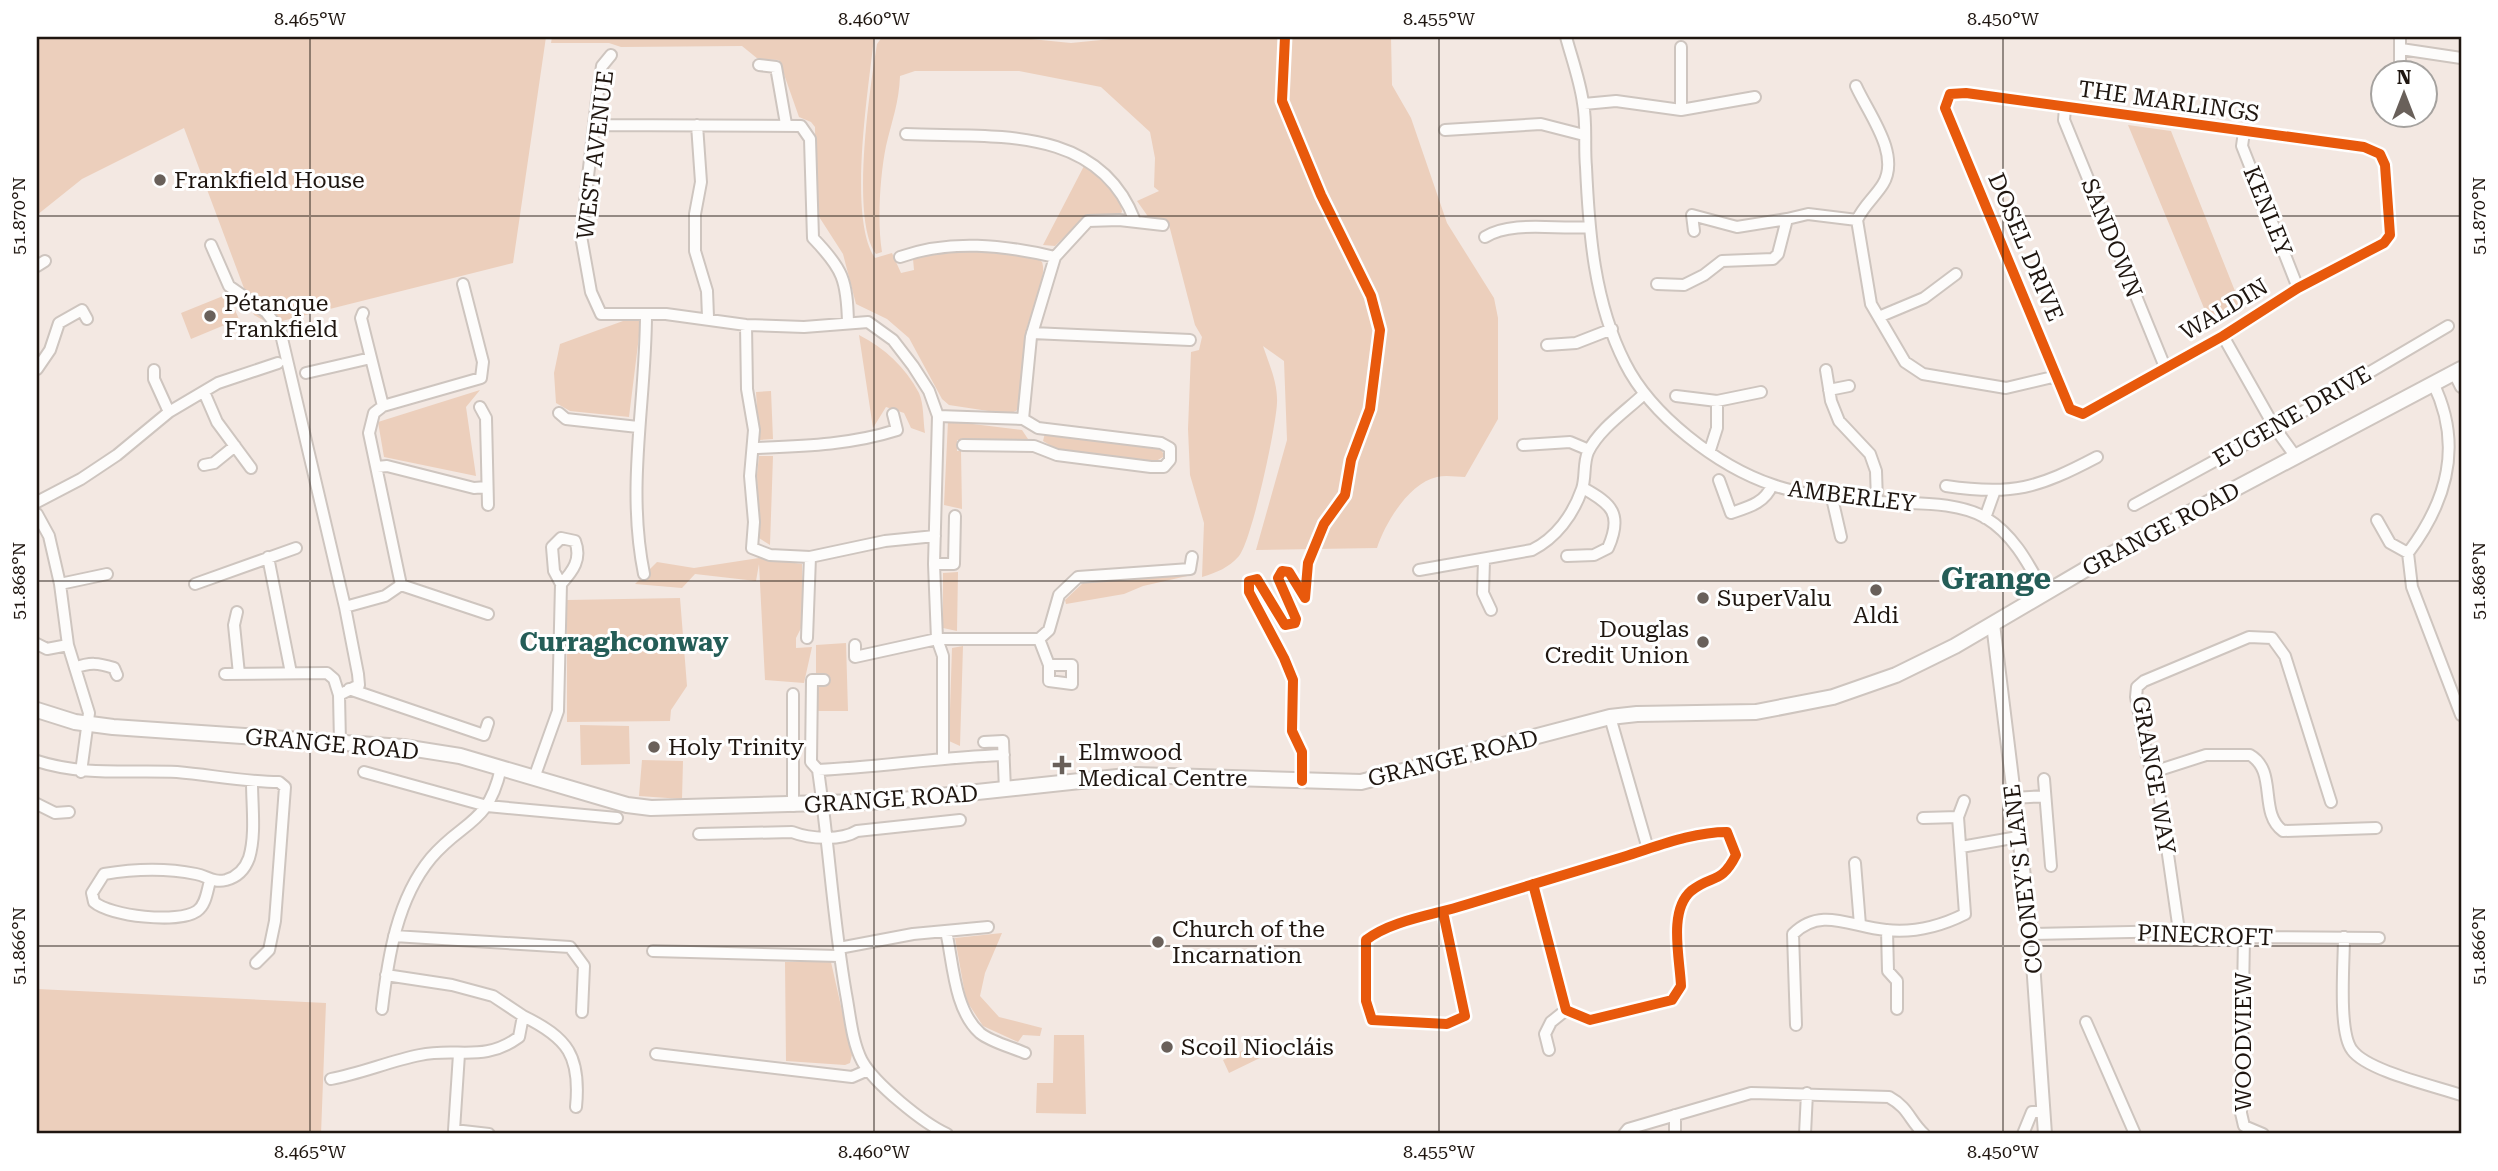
<svg xmlns="http://www.w3.org/2000/svg" width="2498" height="1171" viewBox="0 0 2498 1171" font-family="'Roboto Serif',serif">
  <style>
    .green { fill: #eccfbc }
    .lines { fill: none; stroke-linecap: round; stroke-linejoin: round }
    .minor-casing { stroke: #cec5bf; stroke-width: 14 }
    .tertiary-casing { stroke: #cec5bf; stroke-width: 16 }
    .secondary-casing { stroke: #cec5bf; stroke-width: 18 }
    .minor { stroke: #fdfcfb; stroke-width: 10 }
    .tertiary { stroke: #fdfcfb; stroke-width: 12 }
    .secondary { stroke: #fdfcfb; stroke-width: 14 }
    .cycleway-casing { stroke: #fff; stroke-width: 15 }
    .cycleway { stroke: #e8590c; stroke-width: 10 }
    .ticks { fill: none; stroke: #1f1610; stroke-width: 2; stroke-opacity: 0.45 }
    .poi-dot { fill: #69605a; stroke: #fff; stroke-width: 2.5 }
    .labels { text-anchor: middle; stroke-width: 6; stroke-linejoin: round; paint-order: stroke }
    .street-label { font-size: 23px; fill: #1f1610; stroke: #fff }
    .poi-label { font-size: 23px; fill: #1f1610; stroke: #fff; text-anchor: start }
    .quarter-label { font-size: 26px; font-weight: bold; fill: #245d57; stroke: #fff }
    .district-label { font-size: 30px; font-weight: bold; fill: #245d57; stroke: #fff }
    .neatline { fill: none; stroke: #1f1610; stroke-width: 2.5 }
    .ticks-label { font-size: 18px; text-anchor: middle; fill: #1f1610 }
  </style>
  <rect width="100%" height="100%" fill="#f3e8e2"/>
  <path class="green" d="M37,37h509l-33,226 -243,61 -16,-9 -70,-187 -102,51 -45,36z
    M552,37h322c-5,50 -27,180 1,221l17,-5 9,20 13,-3 -1,-11c36,-17 83,-7 121,-3l8,6c6,16 -14,55 -17,74 -4,22 4,56 -9,75l-8,3 -59,-9 -7,-6 -33,-61 -22,-19 -31,-15 -13,-50 -27,-42 -1,-85 -4,-5 -12,-5 -20,-57 -21,-1 -16,-13 -121,1 -12,-4h-58z
    M882,37h130l59,6 60,-6h260l1,48 19,33 36,105 47,75 4,20v101l-33,58c-8,0 -19,-2 -28,0 -28,6 -52,46 -60,71l-121,2 31,-110 -3,-79 -21,-15c6,18 15,37 14,57 -1,24 -25,137 -38,153 -11,12 -21,16 -37,21l2,-54 -14,-48 -2,-46 3,-77 8,-2 3,-13 -7,-12 -27,-104 -19,-3 -12,-17 22,-10 -5,-4 1,-29 -5,-26 -49,-45 -82,-16h-104l-15,5c-1,27 -8,44 -14,70 -6,29 -9,77 -4,106l-6,2c-26,-34 -6,-167 1,-210z
    M2128,125l43,6 70,175 -24,7 -6,12z
    M1084,166c14,10 38,28 38,46l-4,4 -33,1 -30,29 -12,-1z
    M228,294l11,25 -48,20 -10,-26z
    M641,320l-12,97 -59,-6 -14,-8 -2,-30 6,-29 63,-23z
    M859,335c26,13 46,32 60,58 5,11 4,28 6,40l-14,-5 -7,-15 -18,-6 -13,21z
    M480,390l-14,17 10,69 -92,-19 -6,-35z
    M771,391l2,48 -14,1 -3,-48z
    M948,421l74,9 6,9 -71,1v11h4l1,58 -18,-4z
    M1045,433l114,14 6,9 -9,5 -96,-10 -17,-10z
    M759,456h14l-3,89 -11,-7 -2,-63z
    M759,558l43,6 1,60 -7,14v10l16,-1 -8,36 -39,-3 -6,-116 -3,17 -61,-7 -13,14 -47,-4 22,-22 37,6z
    M958,572l-1,59 -14,-3v-55z
    M1196,574l-53,12 -19,8 -58,10 -1,-4 19,-18z
    M680,598l7,88 -16,24 -1,11 -103,1v-122z
    M846,643l2,68h-32v-66z
    M963,646l-3,100 -11,-5 3,-93z
    M580,725l49,1 1,38 -49,1z
    M642,760l41,1 -1,38 -43,-3z
    M1002,933l-17,40 -5,23 19,21 43,11 -2,8 -17,-1 -5,7 -35,-16 -17,-26 -11,-62z
    M785,962h46l21,93 -2,8 -5,2 -59,-4z
    M37,989l289,14 -5,131h-284z
    M1054,1035h30l2,79 -50,-1 1,-30h16z
    M1258,1043l6,13 -35,17 -6,-13z"/>
  <g class="lines">
    <g class="minor-casing">
      <path id="minor" d="M1566,37c6,22 14,44 17,66 4,21 1,43 3,64 3,66 8,135 39,196 26,52 92,103 148,122 35,12 73,14 109,17 33,2 75,-1 104,16 28,17 43,47 58,74
        M1681,47v63
        M2401,49l60,9
        M611,55l-9,11 -4,25 -17,145 10,56 10,22h65l80,11 58,2 64,-5 25,18 20,26 16,25 9,25 -4,148 3,75 6,17v101
        M759,65l17,2 10,57
        M2400,65v-28
        M1856,86c12,27 45,68 27,98 -8,13 -19,21 -26,36l14,84 34,58 18,12 83,14 51,-12
        M1966,93l398,54 16,7 5,11 5,70 -6,8 -86,45 -75,48 -140,78 -13,-5 -125,-301 5,-14z
        M1584,104l32,-3 65,9 74,-13
        M2065,108l-1,12 101,247
        M595,125l206,1 9,13 3,99c30,31 34,42 35,85
        M697,125l4,57 -6,32v37l12,40 1,26
        M1445,130l96,-6 43,11
        M2244,132l-2,14 56,142
        M906,134c85,4 192,-11 229,87
        M1694,231l-2,-16 45,12 50,-8
        M1485,237c27,-17 72,-7 104,-10
        M211,245l18,41 37,26 14,18 65,277 13,67 1,11 -20,10 1,48
        M900,257c50,-18 104,-12 155,0
        M37,266l8,-5
        M1657,284l27,1 20,-10 18,-14 51,-2 5,-5 9,-35 21,-5 49,6
        M363,313l-2,5 22,88
        M1881,316l43,-18 32,-24
        M746,325l1,64 7,41 -4,46 4,46 -2,26 18,7 40,2 -3,81
        M1032,333l158,7
        M2223,336l52,92 21,29
        M1547,345l29,-2 36,-14
        M37,369l13,-19 9,-27 23,-13 5,9
        M154,370v9l15,33
        M1826,370l5,31 8,20 31,33 6,17 1,30
        M306,373l65,-15
        M2454,373l7,14
        M1829,390l20,-4
        M204,392l13,30 34,46
        M1676,396l41,5 44,-9
        M480,407l6,11 2,87
        M559,413l7,6 72,8
        M938,416l85,3 8,-82 24,-80 33,-36 31,-1 44,5
        M963,445l71,1 23,9 94,12h13l6,-7v-12l-9,-5 -123,-15 -15,-9
        M1523,445l47,-3 19,8
        M754,448c50,-2 96,-3 143,-18l-4,-16
        M1710,450l7,-22v-27
        M204,465l10,-2 21,-17
        M377,467l10,-1 87,22 13,-1
        M1719,480l12,33c18,-6 34,-10 41,-28
        M1946,486c67,10 92,2 151,-29
        M1832,498l9,39
        M37,502l44,-23 36,-24 52,-43 49,-29 60,-20
        M2134,505l141,-77 173,-102
        M37,514l12,22 11,48 47,-10
        M1985,518l10,-28
        M2377,520l13,23 18,10 4,34 49,128
        M2408,553c40,-53 55,-109 25,-170
        M1567,556l27,-1 14,-7c15,-34 4,-44 -25,-60
        M268,557l23,116
        M810,557l75,-16 50,-5
        M1484,560l-1,33 8,17
        M934,564h20l1,-48
        M1419,570l113,-20c24,-12 41,-35 50,-61 4,-12 1,-25 6,-37 11,-23 38,-41 56,-58
        M644,574c-18,-88 2,-172 2,-260
        M60,584l8,61 21,68 -8,59
        M195,584l101,-36
        M401,585l87,29
        M345,607l40,-11 16,-11 -32,-152 5,-20 9,-7 98,-28 2,-16 -20,-78
        M237,612l-3,13 5,49
        M1039,639l10,26v16l23,3v-19h-23
        M37,644l10,5 21,-4
        M855,645v12l82,-18h102l10,-9 10,-35 19,-18 112,-8 2,-12
        M75,668c15,-6 23,-5 39,0l3,7
        M225,674l102,-1 7,6 5,16
        M824,680h-12l-1,82 7,8c63,-3 123,-13 186,-15
        M349,689l135,46 4,-12
        M1610,717l38,132
        M984,742l19,-1 2,49
        M37,761c46,15 92,9 140,11 34,3 68,10 102,10l6,5 -10,134 -6,29 -13,13
        M818,770c11,75 15,150 28,224 4,21 6,48 16,67 13,23 61,62 85,73
        M364,772l123,34 130,12
        M2153,772l53,-17h44c28,16 8,58 33,76l93,-3
        M534,778l24,-67 3,-127 -7,-13 -2,-24 9,-9 14,3c7,18 -2,30 -14,43
        M2044,779l7,87
        M2013,798l32,-2
        M37,804l18,9 14,-1
        M793,806v-112
        M1923,818l35,-1
        M699,834l93,-2c18,7 49,9 65,-1l103,-11
        M1961,847l57,-10
        M1855,863l5,62
        M210,881c-3,10 -4,24 -13,30 -19,13 -87,5 -103,-9l-2,-9 12,-19c30,-5 62,-6 92,0 11,2 17,9 30,6 11,-3 19,-11 23,-22 7,-23 3,-52 3,-76
        M1443,912l22,104 -18,8 -75,-4 -6,-19v-61c26,-20 68,-25 99,-35 53,-16 106,-32 158,-48 33,-10 69,-25 104,-25l9,23c-15,30 -24,19 -45,36 -23,20 -11,68 -10,95l-9,14 -82,20 -24,-10 -33,-126
        M1887,930l1,41 9,10v28
        M946,931c7,31 8,79 34,102 11,9 31,14 45,20
        M2179,931l-20,-139 -12,-35 -11,-60 1,-10 7,-6 105,-44 23,1 13,18 46,146
        M2031,934l148,-3 65,6 135,1
        M394,936l176,11 14,19 -2,46
        M2244,937l-3,176 3,13 19,8
        M2344,937c0,26 -6,95 8,113 15,21 83,36 109,45
        M839,948l74,-14 75,-7
        M653,951l186,5
        M382,1009c6,-52 15,-110 49,-151 32,-38 57,-32 70,-90
        M523,1016c45,22 58,40 53,91
        M2086,1022l49,112
        M1796,1025l-3,-91c28,-28 58,-7 93,-4 27,3 55,-4 79,-16l-7,-97 6,-16
        M1549,1050l-4,-16 6,-12 15,-12
        M459,1054l-5,76 35,4
        M656,1054l196,23 16,-7
        M331,1079c31,-6 59,-18 89,-24 38,-8 63,8 99,-18l4,-21 -30,-20 -41,-11 -66,-10
        M1624,1134l4,-5 123,-36 138,4c20,11 20,23 35,37
        M1675,1134v-19
        M1805,1134l2,-41
        M2023,1134l9,-22h12"/>
    </g>
    <g class="tertiary-casing">
      <path id="tertiary" d="M1993,624l38,310 14,200"/>
    </g>
    <g class="secondary-casing">
      <path id="secondary" d="M37,710l38,12 38,5 290,20 57,9 167,49 24,3 242,-7 243,-26 225,7 249,-65 27,-3 119,-2 77,-15 63,-22 59,-29 155,-91 351,-186"/>
    </g>
    <use href="#minor" class="minor"/>
    <use href="#tertiary" class="tertiary"/>
    <use href="#secondary" class="secondary"/>
    <g class="cycleway-casing">
      <path id="cycleway" d="M1285,37l-3,64 39,94 50,101 9,34 -10,79 -19,51 -6,35 -21,29 -16,39 -3,35
        M1966,93l398,54 16,7 5,11 5,70 -6,8 -86,45 -75,48 -140,78 -13,-5 -125,-301 5,-14z
        M1302,781v-29l-10,-21 1,-51 -9,-22 -35,-66v-11l8,-2 28,46 10,-2 1,-4 -18,-41 4,-7 7,1 16,26
        M1443,912l22,104 -18,8 -75,-4 -6,-19v-61c26,-20 68,-25 99,-35 53,-16 106,-32 158,-48 33,-10 69,-25 104,-25l9,23c-15,30 -24,19 -45,36 -23,20 -11,68 -10,95l-9,14 -82,20 -24,-10 -33,-126"/>
    </g>
    <use href="#cycleway" class="cycleway"/>
  </g>
  <path class="ticks" d="M310,37v1097M874,37v1097M1439,37v1097M2003,37v1097M37,216h2424M37,581h2424M37,946h2424"/>
  <g class="poi-dot">
    <circle cx="160" cy="180" r="7"/>
    <circle cx="210" cy="316" r="7"/>
    <circle cx="1876" cy="590" r="7"/>
    <circle cx="1703" cy="598" r="7"/>
    <circle cx="1703" cy="642" r="7"/>
    <circle cx="654" cy="747" r="7"/>
    <path d="M1058.5 754.5h7v7h7v7h-7v7h-7v-7h-7v-7h7z"/>
    <circle cx="1158" cy="942" r="7"/>
    <circle cx="1167" cy="1047" r="7"/>
  </g>
  <g class="labels">
    <g class="street-label">
      <text transform="translate(2169 101) rotate(8)" y="8">THE MARLINGS</text>
      <text transform="translate(595 155) rotate(-83)" y="8">WEST AVENUE</text>
      <text transform="translate(2268 211) rotate(68)" y="8">KENLEY</text>
      <text transform="translate(2112 238) rotate(68)" y="8">SANDOWN</text>
      <text transform="translate(2026 247) rotate(67)" y="8">DOSEL DRIVE</text>
      <text transform="translate(2224 309) rotate(-31)" y="8">WALDIN</text>
      <text transform="translate(2292 416) rotate(-30)" y="8">EUGENE DRIVE</text>
      <text transform="translate(1852 496) rotate(7)" y="8">AMBERLEY</text>
      <text transform="translate(2161 529) rotate(-28)" y="8">GRANGE ROAD</text>
      <text transform="translate(332 744) rotate(5)" y="8">GRANGE ROAD</text>
      <text transform="translate(1453 758) rotate(-14)" y="8">GRANGE ROAD</text>
      <text transform="translate(2154 775) rotate(80)" y="8">GRANGE WAY</text>
      <text transform="translate(891 799) rotate(-4)" y="8">GRANGE ROAD</text>
      <text transform="translate(2023 879) rotate(-97)" y="8">COONEY'S LANE</text>
      <text transform="translate(2205 935) rotate(2)" y="8">PINECROFT</text>
      <text transform="translate(2243 1042) rotate(-90)" y="8">WOODVIEW</text>
    </g>
    <g class="poi-label">
      <text x="174" y="188">Frankfield House</text>
      <text x="224" y="311">Pétanque<tspan x="224" dy="26">Frankfield</tspan></text>
      <text x="1717" y="606">SuperValu</text>
      <text x="1876" y="623" text-anchor="middle">Aldi</text>
      <text x="1689" y="637" text-anchor="end">Douglas<tspan x="1689" dy="26">Credit Union</tspan></text>
      <text x="668" y="755">Holy Trinity</text>
      <text x="1078" y="760">Elmwood<tspan x="1078" dy="26">Medical Centre</tspan></text>
      <text x="1172" y="937">Church of the<tspan x="1172" dy="26">Incarnation</tspan></text>
      <text x="1181" y="1055">Scoil Niocláis</text>
    </g>
    <g class="quarter-label">
      <text x="624" y="651">Curraghconway</text>
    </g>
    <g class="district-label">
      <text x="1996" y="589">Grange</text>
    </g>
  </g>
  <rect width="2498" height="1171" fill="none" stroke="#ffffff" stroke-width="77"/>
  <g transform="translate(2404 94)"><circle r="33" fill="#ffffff" stroke="#a5a29f" stroke-width="2"/>
  <path d="M0-5L12 26L0 18L-12 26Z" fill="#69605a"/>
  <text y="-10" font-size="19" font-weight="bold" text-anchor="middle" fill="#1f1610">N</text>
  </g>
  <rect x="38" y="38" width="2422" height="1094" class="neatline"/>
  <g class="ticks-label">
    <text x="310" y="25">8.465°W</text>
    <text x="874" y="25">8.460°W</text>
    <text x="1439" y="25">8.455°W</text>
    <text x="2003" y="25">8.450°W</text>
    <text transform="translate(19 216) rotate(-90)" y="6">51.870°N</text>
    <text transform="translate(2479 216) rotate(-90)" y="6">51.870°N</text>
    <text transform="translate(19 581) rotate(-90)" y="6">51.868°N</text>
    <text transform="translate(2479 581) rotate(-90)" y="6">51.868°N</text>
    <text transform="translate(19 946) rotate(-90)" y="6">51.866°N</text>
    <text transform="translate(2479 946) rotate(-90)" y="6">51.866°N</text>
    <text x="310" y="1158">8.465°W</text>
    <text x="874" y="1158">8.460°W</text>
    <text x="1439" y="1158">8.455°W</text>
    <text x="2003" y="1158">8.450°W</text>
  </g>
</svg>
